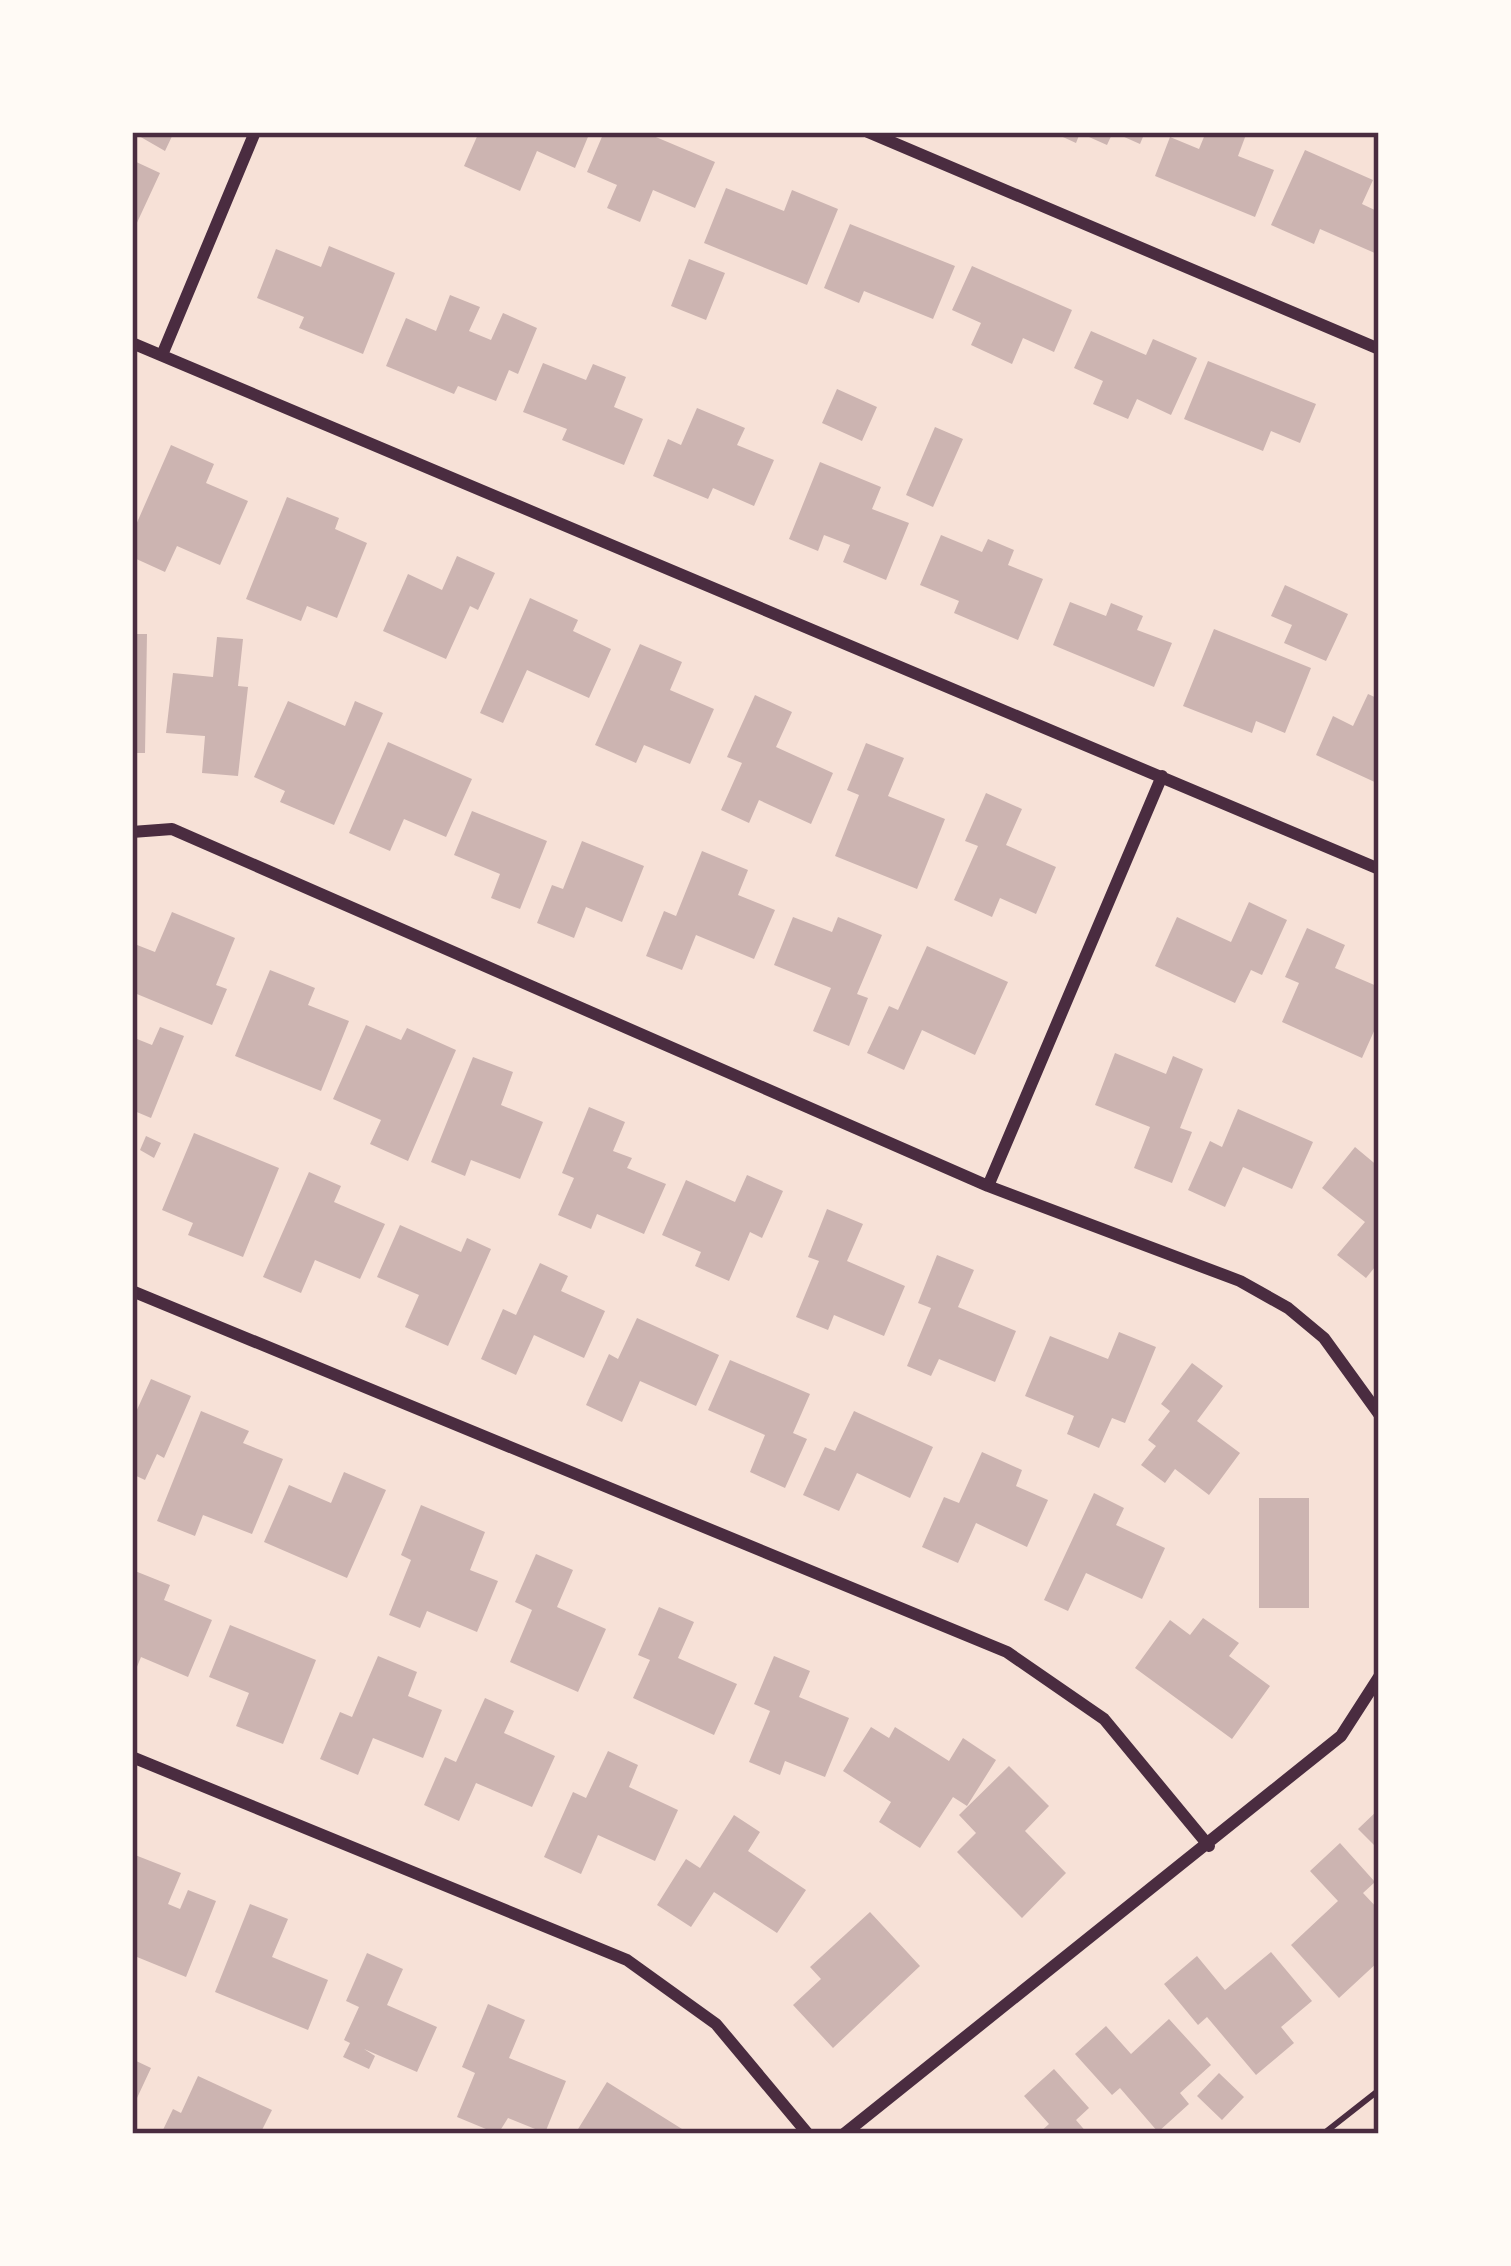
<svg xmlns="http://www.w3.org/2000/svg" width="1511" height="2266" viewBox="0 0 1511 2266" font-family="'Noto Sans',sans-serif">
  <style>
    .building { fill: #ccb4b1 }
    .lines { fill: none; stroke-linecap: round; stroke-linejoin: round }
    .path { stroke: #4a2c40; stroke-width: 6 }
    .minor { stroke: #4a2c40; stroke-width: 12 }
    .neatline { fill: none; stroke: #4a2c40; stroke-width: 4.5 }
  </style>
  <rect width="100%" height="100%" fill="#f7e1d7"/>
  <path class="building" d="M132,132h42l-9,19z
    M479,132h111l-15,36 -38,-17 -17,40 -56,-25z
    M604,132h40l71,30 -20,46 -42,-18 -13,32 -33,-14 10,-23 -30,-13z
    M1052,132h93l-5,12 -27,-12 -6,13 -27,-12 -4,10z
    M1206,132h41l-9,24 36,14 -19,47 -100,-41 15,-39 29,12z
    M1305,150l68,30 -11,24 17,8 -2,42 -57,-25 -6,15 -43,-19z
    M132,160l28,13 -25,54 -3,-2z
    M726,188l58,23 8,-21 46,19 -31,76 -103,-42z
    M850,224l105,42 -22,53 -69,-28 -5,12 -35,-15z
    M329,246l66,27 -32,81 -64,-26 5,-11 -47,-19 19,-49 45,18z
    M689,259l36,14 -19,47 -35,-14z
    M972,266l100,44 -18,42 -31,-14 -11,26 -41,-19 10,-22 -29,-13z
    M450,295l30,12 -11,24 22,9 12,-27 34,15 -19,46 -9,-4 -13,31 -38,-15 -4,8 -68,-28 20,-48 30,13z
    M1091,331l55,24 7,-16 44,19 -26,57 -34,-16 -9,20 -35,-15 10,-23 -29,-13z
    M1208,361l108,43 -16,39 -29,-12 -8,20 -79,-32z
    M543,363l43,17 7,-16 33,13 -12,30 29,12 -19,46 -62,-25 5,-11 -44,-17z
    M837,389l40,18 -15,34 -40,-18z
    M697,408l48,20 -8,17 37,15 -20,46 -41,-18 -5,11 -55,-23 15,-37 13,6z
    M935,427l28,12 -30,68 -27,-12z
    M171,445l43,19 -8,19 42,18 -28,64 -43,-19 -12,26 -33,-15v-23z
    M820,462l61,25 -9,22 37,14 -23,57 -43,-18 7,-17 -26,-10 -6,16 -29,-12z
    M287,497l52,21 -4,11 32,14 -30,75 -30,-12 -6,15 -55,-22z
    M941,535l41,17 6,-13 26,11 -6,15 35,14 -25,61 -64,-27 5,-12 -39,-16z
    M457,556l38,17 -17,37 -8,-4 -24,53 -63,-28 25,-57 34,16z
    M1285,585l63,29 -22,47 -42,-18 8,-18 -21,-9z
    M530,598l48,22 -5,11 38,18 -22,49 -62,-28 -24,53 -23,-10z
    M1070,602l36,14 5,-13 32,13 -6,14 35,13 -18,44 -101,-42z
    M1214,629l97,39 -26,65 -29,-12 -4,12 -69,-27z
    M132,634h15l-2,119h-13z
    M217,637l26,2 -5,47 10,1 -10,89 -36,-3 3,-37 -39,-3 7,-60 40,4z
    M640,644l42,18 -12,28 44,19 -24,55 -46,-19 -8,18 -41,-18z
    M1368,694l11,5v85l-63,-29 17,-39 20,10z
    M755,695l37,17 -16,35 57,26 -22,51 -52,-24 -10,23 -28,-13 21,-47 -15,-6z
    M288,701l57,25 10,-25 28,12 -49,112 -54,-23 5,-11 -31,-14z
    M388,742l84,37 -26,58 -42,-18 -14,32 -41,-18z
    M866,743l38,15 -16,38 57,23 -28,70 -82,-33 24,-61 -12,-5z
    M986,793l36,16 -16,36 50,22 -20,47 -36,-16 -8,19 -38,-17 24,-54 -13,-5z
    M472,811l75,30 -27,68 -29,-11 9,-24 -46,-19z
    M582,841l62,25 -22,56 -36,-15 -12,31 -37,-15 15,-38 11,4z
    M702,851l46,19 -10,25 37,15 -21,49 -58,-24 -14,35 -36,-14 18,-45 12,5z
    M1249,902l38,18 -25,55 -11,-5 -16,33 -80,-37 22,-49 54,25z
    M172,912l63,26 -19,47 11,4 -15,36 -80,-33v-49l23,9z
    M793,917l39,15 6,-15 44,18 -25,59 11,4 -19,48 -36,-15 18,-43 -57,-23z
    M1307,928l38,17 -10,23 44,19v33l-17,38 -80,-36 17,-39 -14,-6z
    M927,946l81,36 -33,73 -53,-25 -18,40 -37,-17 22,-47 9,4z
    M270,970l45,18 -7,17 41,16 -28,70 -86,-35z
    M366,1025l35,15 6,-12 49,22 -48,111 -38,-17 11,-24 -48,-21z
    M160,1027l24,9 -33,82 -19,-8v-73l20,8z
    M1115,1053l51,21 7,-18 30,13 -23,59 12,4 -20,51 -38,-15 16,-41 -55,-22z
    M473,1057l40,15 -12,33 42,17 -23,57 -49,-19 -6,16 -34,-14z
    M589,1107l36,15 -12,29 19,7 -5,10 39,16 -22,50 -47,-20 -6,15 -33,-14 16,-37 -12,-5z
    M1238,1109l75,33 -21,47 -49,-22 -18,40 -37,-17 22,-49 12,6z
    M194,1133l85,35 -36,89 -55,-22 5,-12 -31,-13z
    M146,1136l15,7 -7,15 -14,-8z
    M1355,1147l24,20v95l-13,16 -29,-23 28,-33 -43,-34z
    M309,1172l32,14 -7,16 51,22 -25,55 -45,-19 -14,33 -38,-16z
    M747,1175l36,16 -21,47 -12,-6 -21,49 -34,-15 6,-14 -39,-17 24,-55 49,22z
    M827,1209l36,15 -16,37 58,25 -21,50 -50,-21 -6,15 -32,-13 23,-56 -11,-4z
    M400,1225l61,27 6,-14 24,11 -43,97 -43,-19 14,-32 -42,-18z
    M937,1255l37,15 -16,37 58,24 -21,51 -56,-23 -8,17 -24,-10 24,-58 -13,-5z
    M540,1263l28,13 -7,15 44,20 -21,47 -50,-23 -18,40 -35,-16 22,-50 13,6z
    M637,1318l82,37 -23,51 -56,-25 -18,41 -36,-17 23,-51 9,5z
    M1119,1332l37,15 -31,76 -13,-5 -13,30 -32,-14 7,-18 -49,-20 25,-60 58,23z
    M730,1360l80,34 -17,39 14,6 -22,49 -35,-16 15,-37 -57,-25z
    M1192,1363l31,23 -26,35 43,32 -31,42 -34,-26 -10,14 -24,-18 15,-19 -8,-6 22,-29 -9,-7z
    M151,1379l40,17 -27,62 -7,-4 -12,26 -13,-6v-64l4,2z
    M201,1411l48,20 -6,12 40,16 -31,75 -49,-19 -8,21 -38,-15z
    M854,1411l79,36 -23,51 -53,-25 -18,38 -36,-16 22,-48 10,4z
    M982,1452l40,18 -6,16 32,14 -21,47 -51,-24 -18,40 -36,-16 22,-50 15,6z
    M344,1472l42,18 -39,88 -83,-36 25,-57 42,18z
    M1094,1493l30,15 -8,17 49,23 -23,51 -56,-26 -18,38 -24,-11z
    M1259,1498h50v110h-50z
    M421,1505l64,27 -15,38 28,11 -21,51 -50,-21 -7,17 -31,-13 22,-55 -10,-5z
    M536,1554l37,16 -16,37 49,22 -28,63 -68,-30 22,-52 -17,-8z
    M135,1571l35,14 -6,15 48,20 -24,57 -47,-20 -9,22z
    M659,1607l35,15 -16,36 59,26 -23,51 -81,-37 17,-38 -12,-5z
    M1203,1618l36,25 -10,13 41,30 -38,53 -97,-71 35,-48 20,15z
    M230,1625l86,35 -33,84 -47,-18 13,-33 -40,-16z
    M378,1656l39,16 -9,24 34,14 -19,48 -50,-20 -15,37 -38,-16 20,-47 12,5z
    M774,1656l36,15 -11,26 50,21 -24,59 -40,-16 -5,14 -31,-13 21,-51 -16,-7z
    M485,1698l29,13 -10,22 51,23 -23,51 -56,-24 -17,38 -35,-16 21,-48 11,5z
    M871,1727l18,11 6,-11 54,34 14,-23 33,22 -29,46 -14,-9 -33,51 -41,-26 12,-20 -48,-31z
    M608,1751l30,14 -9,22 49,23 -23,51 -57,-26 -17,39 -37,-17 29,-65 13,6z
    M1009,1766l40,40 -24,25 41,42 -44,45 -65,-66 19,-19 -17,-18z
    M1379,1809v41l-21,-21z
    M734,1815l26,17 -12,19 58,39 -29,43 -63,-41 -23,35 -34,-22 29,-46 14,9z
    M1340,1843l35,39 -12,11 16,17v51l-40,37 -48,-53 47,-44 -28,-30z
    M135,1855l46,18 -13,31 12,5 8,-19 28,11 -30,76 -49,-20 -5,13z
    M250,1904l38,15 -16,38 56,23 -20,50 -93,-38z
    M870,1912l50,54 -87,82 -40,-43 28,-26 -11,-12z
    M1271,1952l41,49 -31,26 13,16 -38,32 -49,-58 -9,8 -34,-41 33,-28 28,34z
    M367,1953l36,16 -16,36 50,22 -20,45 -53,-23 11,7 -6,13 -26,-12 7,-14 -6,-3 15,-33 -13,-6z
    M488,2004l37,16 -16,38 57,23 -21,52 -37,-15 -10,16 -41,-17 18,-44 -13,-6z
    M1169,2019l42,46 -31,28 9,11 -31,28 -38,-44 -8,7 -37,-41 31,-28 25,28z
    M132,2059l19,9 -14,30 -5,-2z
    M1054,2069l35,39 -13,12 12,14h-50l11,-10 -25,-28z
    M1219,2073l25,24 -22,23 -25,-24z
    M198,2076l74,34 -12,24h-99l12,-25 8,4z
    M607,2082l83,52h-115z"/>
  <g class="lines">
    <path class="path" d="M1323,2134l56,-44"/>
    <path class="minor" d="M868,132l511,217
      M132,343l1247,526
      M162,355l93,-223
      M132,832l40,-3 816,357 252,95 48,27 36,30 55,76
      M988,1186l174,-410
      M132,1291l875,361 97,67 105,127
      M132,1757l495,203 89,64 92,110
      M844,2134l497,-398 38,-59"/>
  </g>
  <rect width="1511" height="2266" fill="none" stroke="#fffaf5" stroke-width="270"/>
  <rect x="135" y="135" width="1241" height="1996" class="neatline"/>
</svg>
